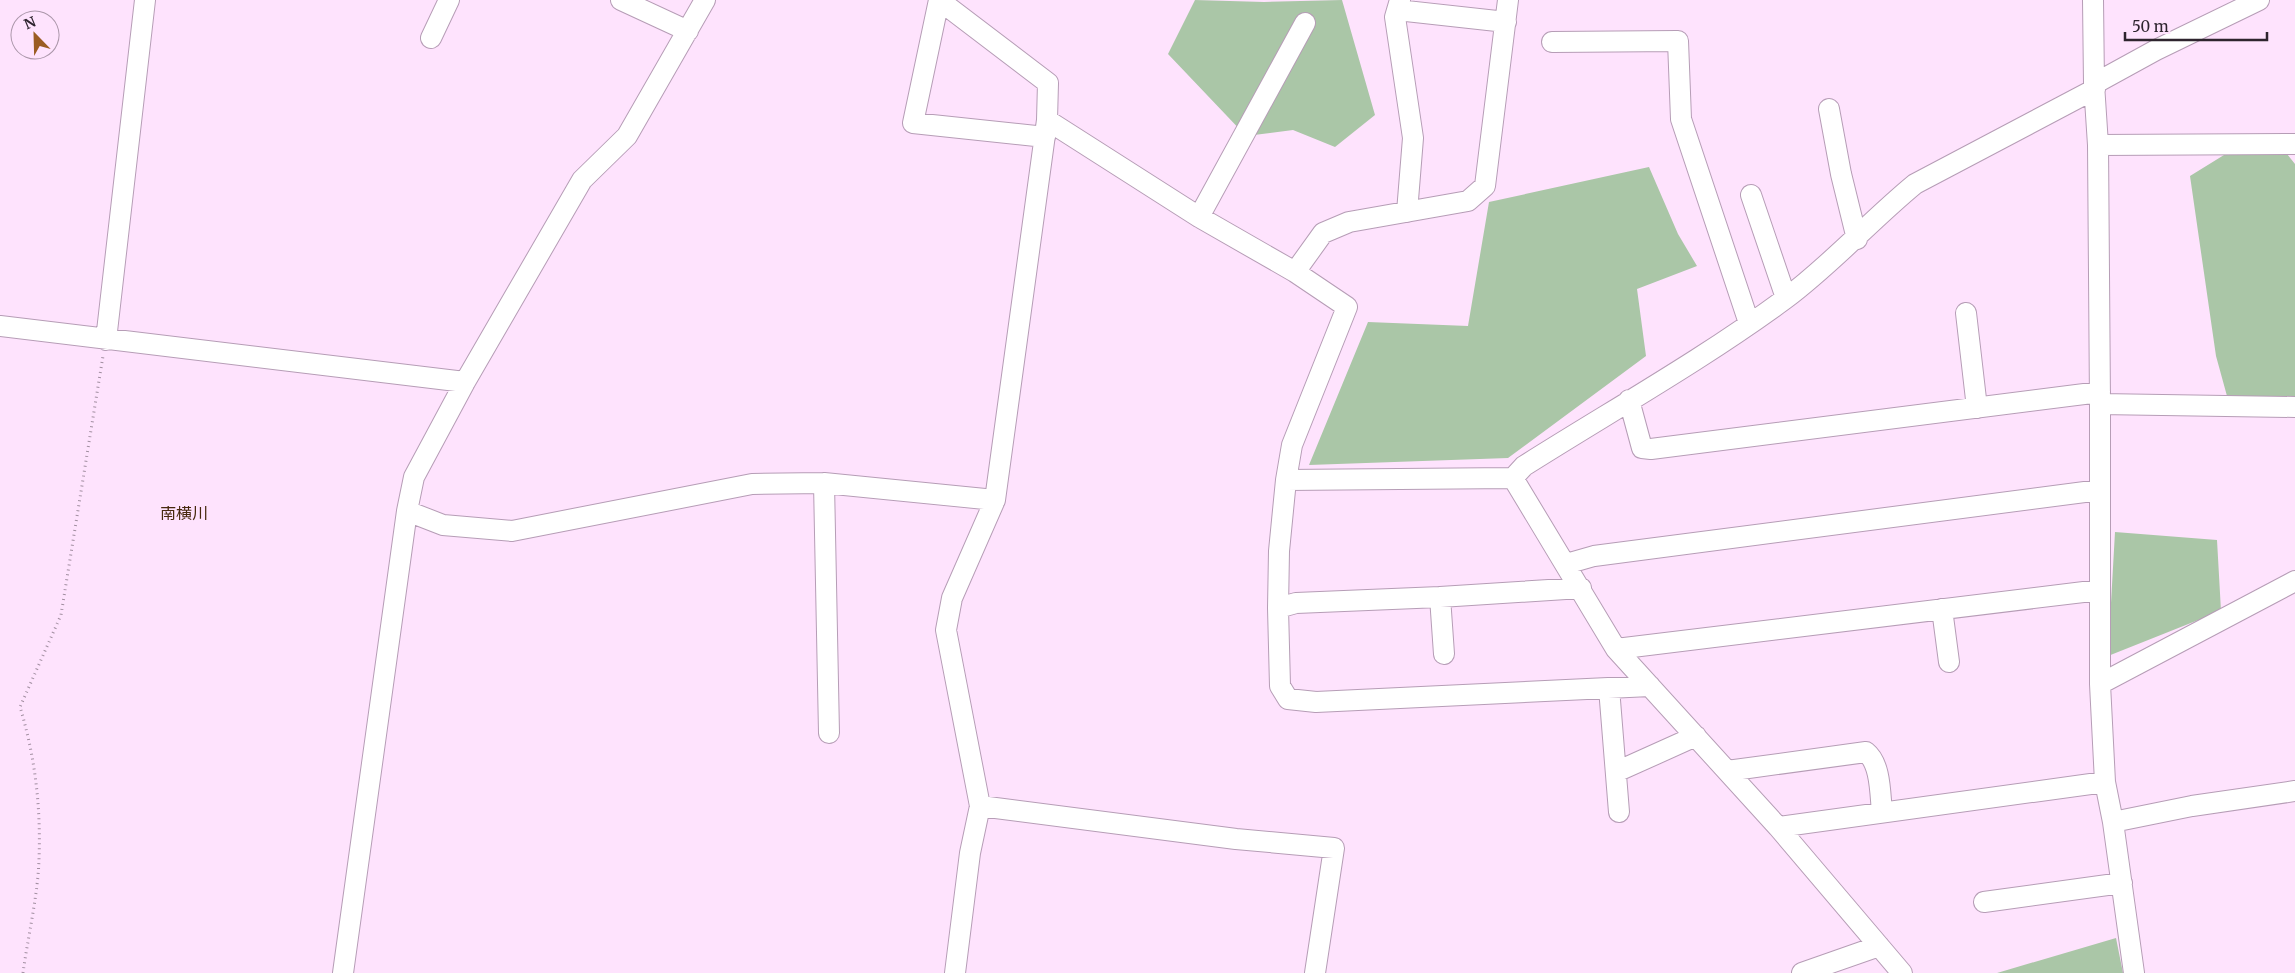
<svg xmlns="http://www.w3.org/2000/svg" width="2295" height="973" viewBox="0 0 2295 973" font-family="Merriweather,'Noto Sans JP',serif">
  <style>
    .green { fill: #aac6a7 }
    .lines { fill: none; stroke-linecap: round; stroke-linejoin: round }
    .minor-casing { stroke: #b69db6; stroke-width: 22 }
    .path { stroke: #a28fa1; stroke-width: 3; stroke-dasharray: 1 4; stroke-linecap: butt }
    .minor { stroke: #fff; stroke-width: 20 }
    .labels { text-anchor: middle; stroke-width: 5; stroke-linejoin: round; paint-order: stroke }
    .quarter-label { font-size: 16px; fill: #47290e; stroke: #fee3fd }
  </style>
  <rect width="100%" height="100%" fill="#fee3fd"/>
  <path class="green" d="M1195,0l69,2 78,-2 33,115 -40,32 -42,-17 -47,6 -78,-82z
    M2287,154l8,10v232h-68l-11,-40 -26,-180 34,-21z
    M1649,167l29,67 19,32 -60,23 9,67 -138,102 -199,7 59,-143 100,4 21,-124z
    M2115,532l102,8 4,71 -113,45z
    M2116,938l7,35h-126z"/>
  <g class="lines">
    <g class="minor-casing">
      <path id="minor" d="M621,0l67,31
        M939,0l109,83 -1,37 -52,380 -43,98 -6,32 34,176 -10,47 -15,120
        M939,0l-26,123 132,14
        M1400,0l-5,17 18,121 -6,74
        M2093,0l1,84 4,61 2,259v280l5,98 8,40 21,151
        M1397,10l109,12
        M431,38l18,-38
        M1552,42l126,-1 3,78 68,204
        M2094,84l62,-34 103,-50
        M1829,109l12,65 16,65
        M1047,120l152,97 96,55 52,35 -55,138 -6,35 227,-2 11,-12c87,-55 178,-106 261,-167 47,-35 85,-78 130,-115l180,-95
        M2098,145l197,-1
        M1751,195l35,103
        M1199,217l106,-194
        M1295,272l28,-39 26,-11 119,-21 17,-15 23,-186
        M1966,313l11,95
        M0,326l465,56
        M106,340l39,-340
        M1629,400l13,48 9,1 449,-57
        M2100,404l195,3
        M1513,478l103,171 162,178 124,146
        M1286,480l-7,71 -1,57 2,78 8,13 28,3 334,-16
        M824,483l5,250
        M407,511l36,14 69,6 240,-47 72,-1 171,17
        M1566,564l28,-8 506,-66
        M1440,597l4,57
        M1278,608l18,-5 144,-6 141,-9
        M1942,609l7,53
        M1616,649l484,-59
        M2100,684l195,-103
        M1609,688l10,124
        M1727,771l139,-19c15,12 14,42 16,60
        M1616,772l80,-36
        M980,806l256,33 98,9 -19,125
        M2113,822l79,-16 103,-15
        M1778,827l327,-45
        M1984,902l138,-19
        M343,973l64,-462 7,-34 51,-95 117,-202 45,-44 78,-136
        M1802,973l77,-27"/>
    </g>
    <path class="path" d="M23,973c5,-37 15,-78 16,-114 2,-52 -4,-103 -19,-152l41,-92 42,-259"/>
    <use href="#minor" class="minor"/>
  </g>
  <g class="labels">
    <g class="quarter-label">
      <text x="184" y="519">南横川</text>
    </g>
  </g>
  <g transform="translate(35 35) rotate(337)"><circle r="24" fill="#fee3fd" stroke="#ab97aa"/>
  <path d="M0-4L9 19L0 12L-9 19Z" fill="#9b5c23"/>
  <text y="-8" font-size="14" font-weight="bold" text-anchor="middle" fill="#2e242e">N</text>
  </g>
  <path d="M2125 32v8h142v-8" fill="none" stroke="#2e242e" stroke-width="2.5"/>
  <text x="2132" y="32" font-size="15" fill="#2e242e" stroke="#fee3fd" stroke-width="4" paint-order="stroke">50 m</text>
</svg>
